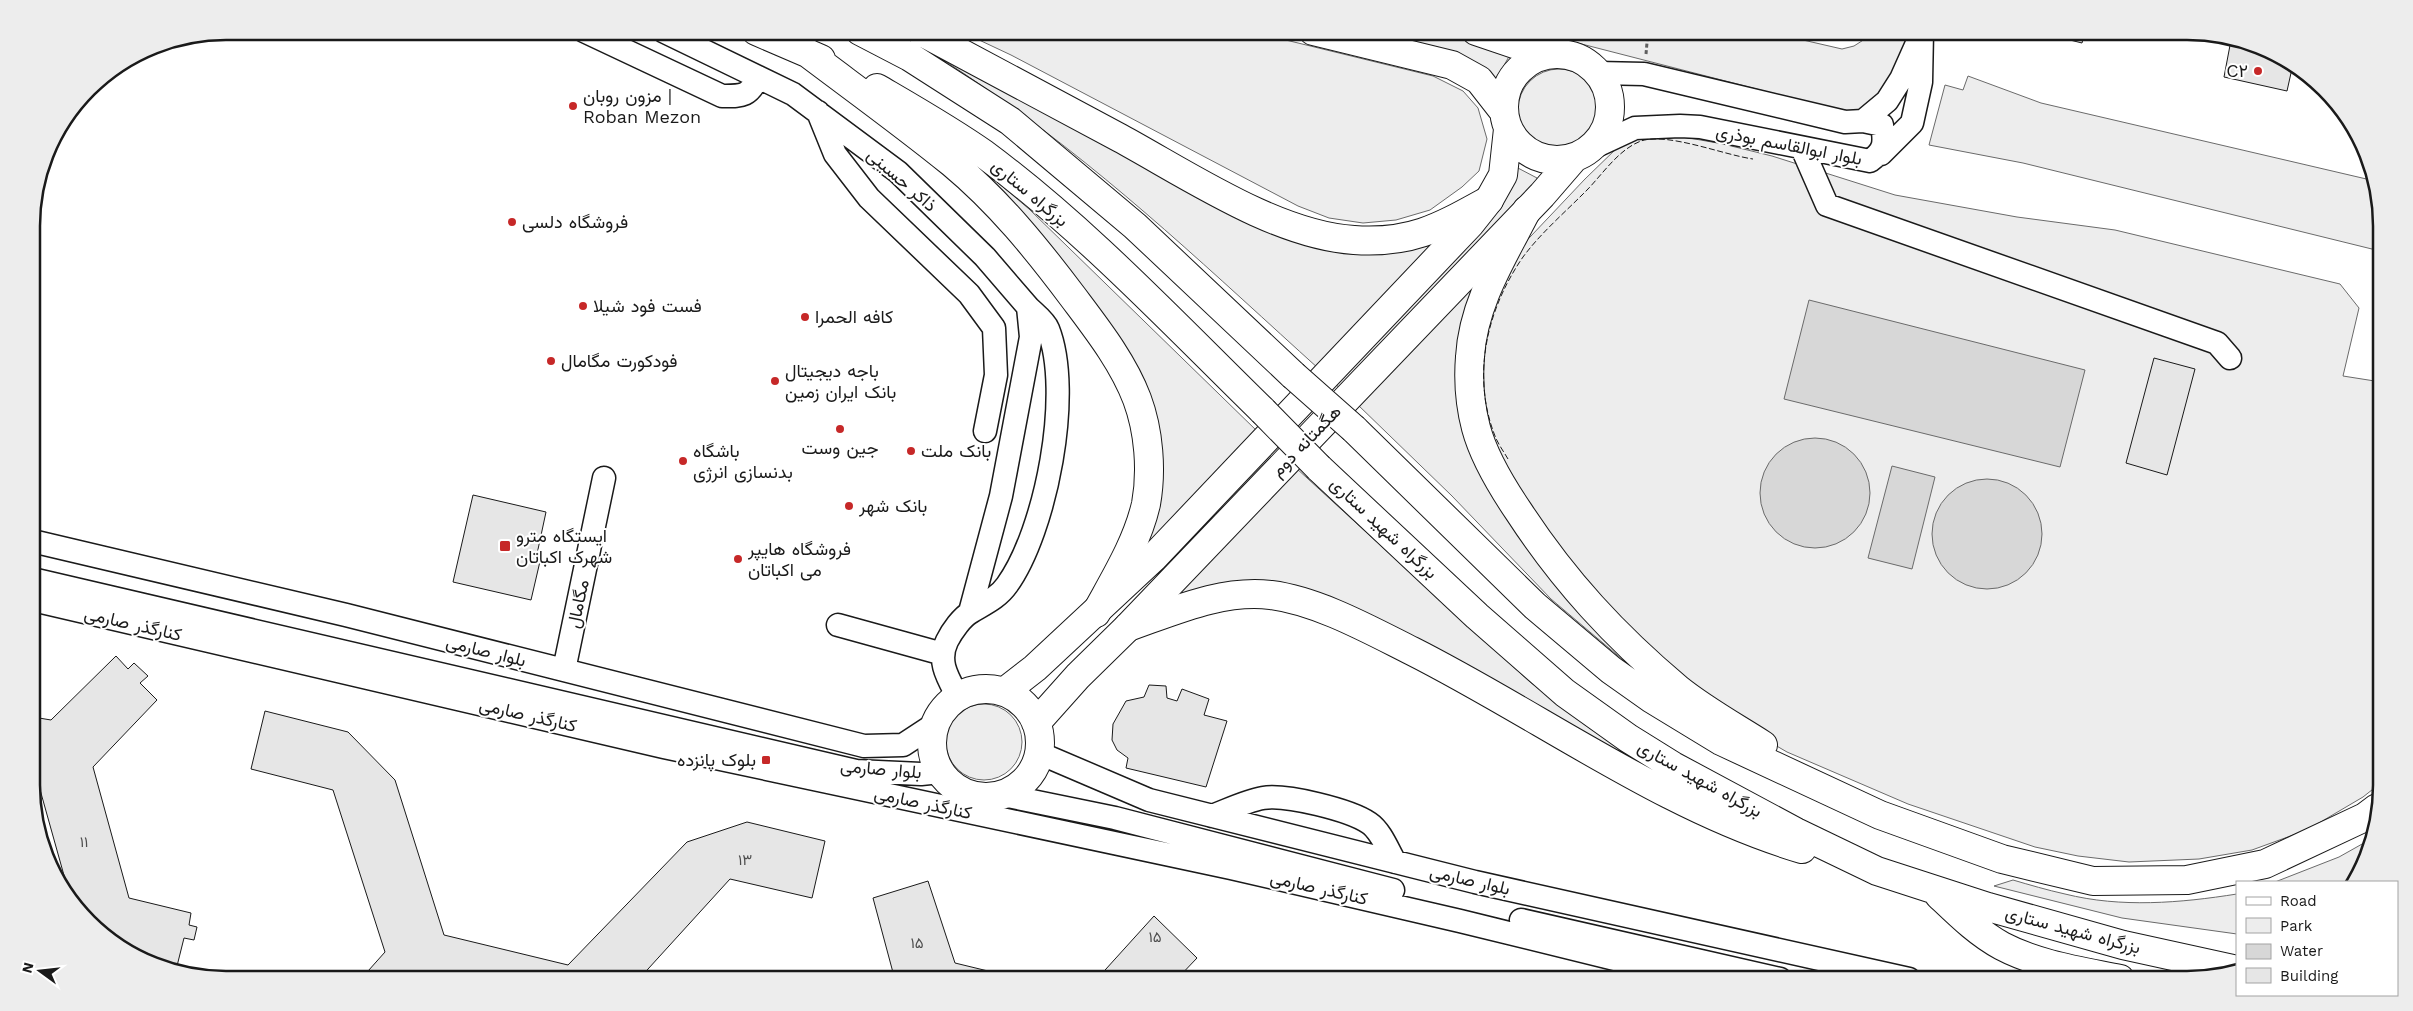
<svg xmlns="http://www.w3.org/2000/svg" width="2413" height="1011" viewBox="0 0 2413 1011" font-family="'Work Sans',Vazirmatn,sans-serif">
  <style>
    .green { fill: #ededed; stroke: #6a6a6a }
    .water { fill: #d7d7d7; stroke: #6a6a6a }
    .building { fill: #e6e6e6; stroke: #1a1a1a }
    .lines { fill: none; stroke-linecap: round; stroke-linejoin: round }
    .minor-casing { stroke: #1a1a1a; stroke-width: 25 }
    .major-casing { stroke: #1a1a1a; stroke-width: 30 }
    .highway-casing { stroke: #1a1a1a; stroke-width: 30 }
    .path { stroke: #5f5f5f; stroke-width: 3; stroke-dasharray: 4 2.5; stroke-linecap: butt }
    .minor { stroke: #fff; stroke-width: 22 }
    .major { stroke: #fff; stroke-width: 28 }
    .highway { stroke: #fff; stroke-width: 28 }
    .highway-bridge-casing { stroke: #1a1a1a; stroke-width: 30; stroke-linecap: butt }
    .highway-bridge { stroke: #fff; stroke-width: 28 }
    .fence { stroke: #1a1a1a; stroke-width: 1; stroke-dasharray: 6 2.5; stroke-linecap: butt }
    .poi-dot { fill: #c62828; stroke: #fff; stroke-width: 2 }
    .labels { text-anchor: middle; stroke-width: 4; stroke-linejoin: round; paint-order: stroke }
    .number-label { font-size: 15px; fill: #4d4d4d }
    .poi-label { font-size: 18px; fill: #1a1a1a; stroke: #fff; text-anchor: start }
    .street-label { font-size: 18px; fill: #1a1a1a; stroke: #fff }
    .rim { fill: none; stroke: #1a1a1a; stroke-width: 2.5 }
  </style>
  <rect width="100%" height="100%" fill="#fff"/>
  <path class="green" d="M894,31h9l9,4 318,179 152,38 46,-6 17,-11 -126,134c-103,-93 -203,-189 -317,-269 -34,-24 -70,-49 -108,-69z
    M960,31h289l184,45 30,15 15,17 9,31 -8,32 -17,16 -32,23 -34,10 -33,3 -34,-5 -31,-12 -287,-151z
    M1337,31h86l89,20 -16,29z
    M1531,31h233l78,18 12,-3 14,-9 2,-6h43l-22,53 -32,26 -17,1z
    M1518 110a41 41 0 1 1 82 0a41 41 0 1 1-82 0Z
    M1968,76l73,27 334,78 5,20v50l-357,-88 -94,-18 16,-60 18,5z
    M916,125l80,56 33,28 229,223 -125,135 10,-183z
    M1638,135l40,1 45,8 49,12 123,39 122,22 98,13 225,54 19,24 -16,68 38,6 1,400 -19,15 -56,33 -55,20 -53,9 -70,3 -51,-6 -43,-9 -127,-43 -121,-52 -31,-18 -109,-83 -93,-103 -68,-114 -10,-76 37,-103 72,-76 34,-33z
    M1516,167l21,11v6l-195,206 -8,-7z
    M1502,250l-36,173 207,273 -50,-36 -72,-61 -99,-103 -95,-92z
    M1295,467l235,215 57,44 129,84 -395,-214 -155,10z
    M946 742a38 38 0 1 1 76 0a38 38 0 1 1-76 0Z
    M2371,839l-4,20 -13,23h-79l64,-25z
    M2013,880c17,5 34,10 52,14 56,14 115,9 172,0v40l-115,-16 -128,-32z"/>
  <path class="water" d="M1809,300l276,70 -25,97 -276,-68z
    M1760 493a55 55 0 1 1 110 0a55 55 0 1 1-110 0Z
    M1892,466l43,11 -23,92 -44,-11z
    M1932 534a55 55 0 1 1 110 0a55 55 0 1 1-110 0Z"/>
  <path class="building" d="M2034,31h51l-3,12z
    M2231,40l30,6 32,18 -6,27 -63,-14z
    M2154,358l41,11 -28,106 -41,-12z
    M473,495l73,17 -9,42 4,3 -10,43 -78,-18z
    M116,656l12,13 6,-6 14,13 -8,7 17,17 -64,67 36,131 62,15 -2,12 8,2 -3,13 -10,-2 -8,32 -26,-6 -42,-24 -36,-36 -33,-118 -6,-2v-67l18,3z
    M1149,685l17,1 1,12 10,3 5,-12 27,10 -5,16 23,6 -21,66 -80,-19 2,-10 -11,-8 -5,-10 1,-16 13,-23 18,-4z
    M265,711l83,21 47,48 49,155 124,30 119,-123 60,-20 78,19 -13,57 -82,-19 -92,101h-278l25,-28 -52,-162 -82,-21z
    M928,881l27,82 70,17h-130l-22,-82z
    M1154,916l43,42 -21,22h-80z"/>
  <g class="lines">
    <g class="minor-casing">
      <path id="minor" d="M584,31l138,65c20,0 27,1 36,-19
        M663,31l130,63 105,78 87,85 43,50
        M818,112l17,42 34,44 100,96 25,34 2,47 -11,56
        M1863,121l24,-20 14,-22 17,-38
        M1802,148l25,57 390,138 13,15
        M1590,149l45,-21 45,-2 20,1 170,34c15,-11 15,-18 12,-36l-19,-4 -18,1 -201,-48 -46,-1
        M1881,154l31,-31 9,-41 1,-50
        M32,541l314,74 518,131 39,-1 32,-21
        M32,579l824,192 65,3 19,-2
        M33,600l631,147 567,121 229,53 236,58
        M838,625l105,29
        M564,670l40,-192
        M958,697c-10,-19 -21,-35 -11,-56 5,-10 15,-24 24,-29 13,-8 27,-14 36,-27 39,-54 66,-193 41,-256 -3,-8 -14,-16 -20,-22l3,30 -30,159 -31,116
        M1039,753l110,47 326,82 434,97
        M1003,795l112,23 278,72
        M1212,816c16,-6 34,-15 51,-18 23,-4 87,12 106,25 12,8 19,27 26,39
        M1521,920l259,59"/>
    </g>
    <g class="major-casing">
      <path id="major" d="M1313,31l139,34 27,15 25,32
        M1476,31l71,24
        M1504 107a53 53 0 1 1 106 0a53 53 0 1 1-106 0Z
        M932 743a54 54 0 1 1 108 0a54 54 0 1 1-108 0Z
        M1004,692l31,-24 118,-110 317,-334 19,-24 14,-25 5,-46
        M1036,723l42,-47 50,-49 414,-432 32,-37"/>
    </g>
    <g class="highway-casing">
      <path id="highway" d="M756,31l65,28
        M860,31l50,26 100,64 125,105 158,149
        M920,31c66,36 133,71 200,107 68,37 156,97 234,102 58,4 86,-13 135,-40
        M805,51c49,37 99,73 147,112 47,39 85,86 121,134 24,32 50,65 64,102 12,32 15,72 9,105 -9,39 -31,74 -50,109
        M877,88c36,21 73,42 107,66 101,75 189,169 279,257
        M1527,210c-24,47 -54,93 -57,147 -2,24 0,48 6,71 8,30 26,59 43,84 45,69 96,124 159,177 26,21 57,38 85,56
        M1354,429l181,177 76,64 41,29 69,42 159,74 122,44 91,22 94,-1 78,-16 100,-47 12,-9
        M1319,468l158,148 88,77 63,45 45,28 123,66 81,39 111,36 135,38 114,25
        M1128,627c46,-16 94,-38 143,-32 47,6 99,35 141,56 127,64 254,158 390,198
        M1939,895c20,19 39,38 63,51 36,19 79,25 118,33"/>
    </g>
    <path class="path" d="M1646,54l2,-23"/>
    <use href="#minor" class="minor"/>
    <use href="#major" class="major"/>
    <use href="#highway" class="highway"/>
    <g class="highway-bridge-casing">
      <path id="highway-bridge" d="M1293,375l61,54
        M1263,411l56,57"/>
    </g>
    <use href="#highway-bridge" class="highway-bridge"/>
    <path class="fence" d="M1508,459c-4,-7 -10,-15 -13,-23 -24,-61 -8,-127 28,-179 17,-23 40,-43 60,-63 18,-17 34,-44 58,-53 26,-9 83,14 112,18"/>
  </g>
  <g class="poi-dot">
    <circle cx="2258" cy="71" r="5"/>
    <circle cx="573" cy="106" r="5"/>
    <circle cx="512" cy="222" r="5"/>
    <circle cx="583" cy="306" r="5"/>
    <circle cx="805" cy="317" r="5"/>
    <circle cx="551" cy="361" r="5"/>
    <circle cx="775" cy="381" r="5"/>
    <circle cx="840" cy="429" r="5"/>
    <circle cx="911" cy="451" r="5"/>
    <circle cx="683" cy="461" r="5"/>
    <circle cx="849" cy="506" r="5"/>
    <rect x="499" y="540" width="12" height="12" rx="2.5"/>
    <circle cx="738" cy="559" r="5"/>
    <rect x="761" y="755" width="10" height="10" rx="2.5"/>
  </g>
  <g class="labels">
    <g class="number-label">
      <text x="84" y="847">۱۱</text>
      <text x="745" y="865">۱۳</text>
      <text x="1155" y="942">۱۵</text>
      <text x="917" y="948">۱۵</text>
    </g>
    <g class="poi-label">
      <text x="2248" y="77" text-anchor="end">C۲</text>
      <text x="583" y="102">مزون روبان |<tspan x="583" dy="21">Roban Mezon</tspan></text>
      <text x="522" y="228">فروشگاه دلسی</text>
      <text x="593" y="312">فست فود شیلا</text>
      <text x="815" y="323">کافه الحمرا</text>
      <text x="561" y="367">فودکورت مگامال</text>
      <text x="785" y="377">باجه دیجیتال<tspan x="785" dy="21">بانک ایران زمین</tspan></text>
      <text x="840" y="454" text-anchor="middle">جین وست</text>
      <text x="693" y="457">باشگاه<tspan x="693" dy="21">بدنسازی انرژی</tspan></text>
      <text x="921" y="457">بانک ملت</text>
      <text x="859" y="512">بانک شهر</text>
      <text x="516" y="542">ایستگاه مترو<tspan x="516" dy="21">شهرک اکباتان</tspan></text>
      <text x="748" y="555">فروشگاه هایپر<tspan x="748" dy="21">می اکباتان</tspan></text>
      <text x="756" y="766" text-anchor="end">بلوک پانزده</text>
    </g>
    <g class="street-label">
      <text transform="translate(1789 145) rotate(11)" y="6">بلوار ابوالقاسم بوذری</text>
      <text transform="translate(902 180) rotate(41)" y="6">ذاکر حسینی</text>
      <text transform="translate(1030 193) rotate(40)" y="6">بزرگراه ستاری</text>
      <text transform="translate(1306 441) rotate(-46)" y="6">هگمتانه دوم</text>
      <text transform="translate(1384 528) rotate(43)" y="6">بزرگراه شهید ستاری</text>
      <text transform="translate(578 604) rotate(-78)" y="6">مگامال</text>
      <text transform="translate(133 624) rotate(13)" y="6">کنارگذر صارمی</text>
      <text transform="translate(486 651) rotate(14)" y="6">بلوار صارمی</text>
      <text transform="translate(528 715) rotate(13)" y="6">کنارگذر صارمی</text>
      <text transform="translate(881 769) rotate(5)" y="6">بلوار صارمی</text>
      <text transform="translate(1700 779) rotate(29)" y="6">بزرگراه شهید ستاری</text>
      <text transform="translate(923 803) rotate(12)" y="6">کنارگذر صارمی</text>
      <text transform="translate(1470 880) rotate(13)" y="6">بلوار صارمی</text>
      <text transform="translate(1319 888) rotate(13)" y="6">کنارگذر صارمی</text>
      <text transform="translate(2073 930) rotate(15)" y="6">بزرگراه شهید ستاری</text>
    </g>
  </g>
  <path d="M0 0H2413V1011H0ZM226 40H2187A186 186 0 0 1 2373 226V785A186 186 0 0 1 2187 971H226A186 186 0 0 1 40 785V226A186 186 0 0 1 226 40Z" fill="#ededed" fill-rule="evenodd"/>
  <path class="rim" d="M226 40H2187A186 186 0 0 1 2373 226V785A186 186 0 0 1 2187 971H226A186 186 0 0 1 40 785V226A186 186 0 0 1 226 40Z"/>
  <rect x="2236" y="881" width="162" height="115" fill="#ffffff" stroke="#a3a3a3"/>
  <rect x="2246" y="897" width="25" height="8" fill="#ffffff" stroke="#a3a3a3"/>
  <text x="2280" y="906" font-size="15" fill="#1a1a1a">Road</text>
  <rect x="2246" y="918" width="25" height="15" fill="#ededed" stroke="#a3a3a3"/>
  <text x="2280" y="931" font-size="15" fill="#1a1a1a">Park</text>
  <rect x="2246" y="944" width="25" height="15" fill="#d7d7d7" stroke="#a3a3a3"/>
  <text x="2280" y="956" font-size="15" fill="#1a1a1a">Water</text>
  <rect x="2246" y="968" width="25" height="15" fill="#e6e6e6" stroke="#a3a3a3"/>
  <text x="2280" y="981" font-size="15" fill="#1a1a1a">Building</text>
  <g transform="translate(40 971) rotate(285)" stroke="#ffffff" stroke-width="4" paint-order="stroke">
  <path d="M0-4L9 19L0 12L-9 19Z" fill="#1a1a1a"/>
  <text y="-8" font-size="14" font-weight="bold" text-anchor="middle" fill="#1a1a1a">N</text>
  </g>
</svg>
